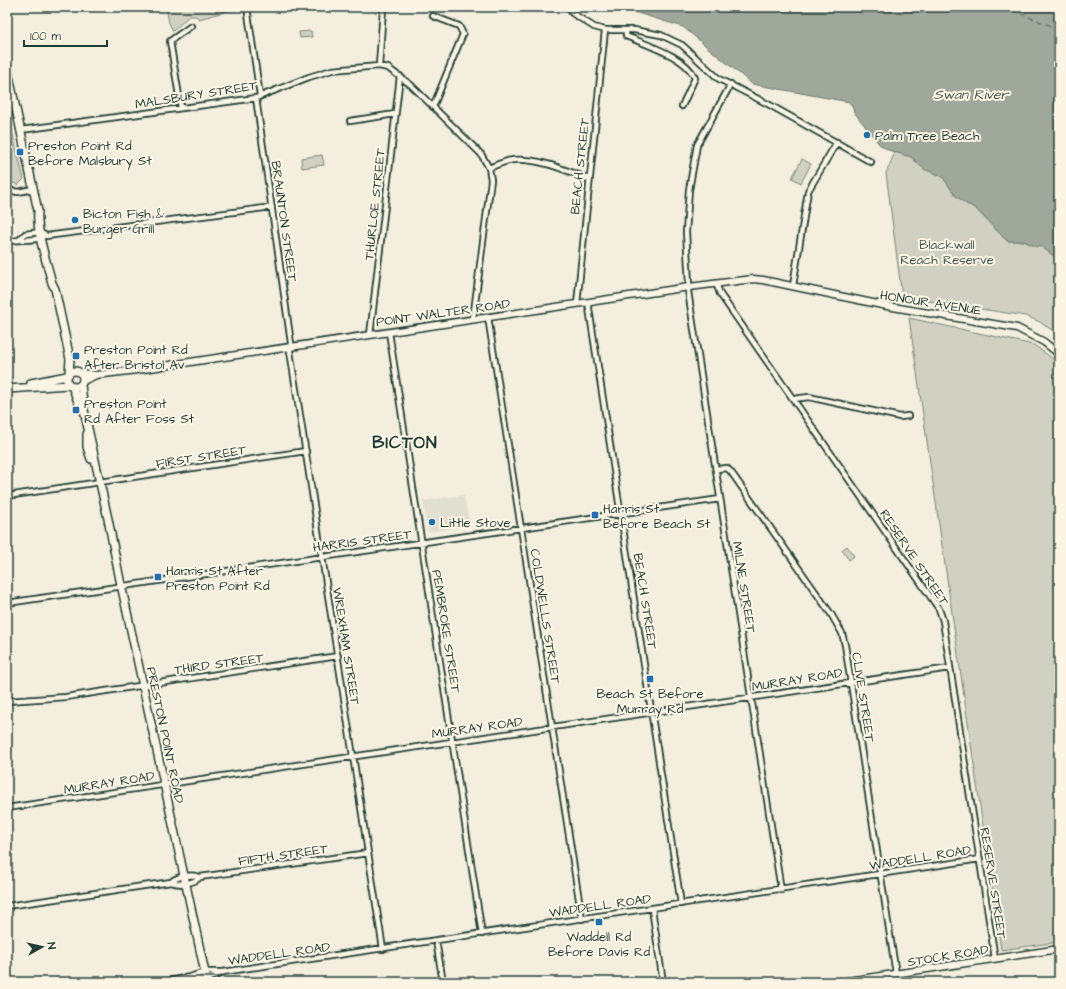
<svg xmlns="http://www.w3.org/2000/svg" width="1066" height="989" viewBox="0 0 1066 989" font-family="'Architects Daughter',sans-serif">
  <style>
    .built { fill: #e1dfd0 }
    .green { fill: #d0d1c2; stroke: #78877b }
    .water { fill: #a0a89b; stroke: #6c7d72 }
    .lines { fill: none; stroke-linecap: round; stroke-linejoin: round }
    .ferry { stroke: #465d53; stroke-width: 1; stroke-dasharray: 5 4; stroke-linecap: butt }
    .minor-casing { stroke: #1f3d34; stroke-width: 8 }
    .tertiary-casing { stroke: #1f3d34; stroke-width: 9 }
    .secondary-casing { stroke: #1f3d34; stroke-width: 10 }
    .minor { stroke: #fcf5e5; stroke-width: 4.5 }
    .tertiary { stroke: #fcf5e5; stroke-width: 6 }
    .secondary { stroke: #fcf5e5; stroke-width: 7 }
    .poi-dot { fill: #1f6fb2; stroke: #fcf5e5; stroke-width: 1.5 }
    .labels { text-anchor: middle; stroke-width: 4; stroke-linejoin: round; paint-order: stroke }
    .street-label { font-size: 13px; fill: #1f3d34; stroke: #fcf5e5 }
    .poi-label { font-size: 13px; fill: #1f3d34; stroke: #fcf5e5; text-anchor: start }
    .park-label { font-size: 13px; fill: #425b50; stroke: #fcf5e5 }
    .water-label { font-size: 14px; font-style: italic; fill: #465d53; stroke: #fcf5e5 }
    .district-label { font-size: 17px; font-weight: bold; letter-spacing: 1px; fill: #1f3d34; stroke: #fcf5e5 }
  </style>
  <rect width="100%" height="100%" fill="#f3eede"/>
  <filter id="ink" filterUnits="userSpaceOnUse"><feTurbulence type="fractalNoise" baseFrequency=".025" numOctaves="2"/><feDisplacementMap in="SourceGraphic" scale="8" xChannelSelector="R" yChannelSelector="G"/><feConvolveMatrix kernelMatrix="1 2 1 2 8 2 1 2 1" color-interpolation-filters="sRGB"/></filter>
  <g filter="url(#ink)">
    <path class="built" d="M464,495l6,31 -42,6 -5,-31z"/>
    <path class="green" d="M166,7h77l-44,12 -3,-3h-7l-16,15 -4,-8z
      M311,31l1,6 -12,1 -1,-6z
      M7,111l17,68 -6,6 -11,-5z
      M895,152l16,5 13,12 18,7 14,20 9,7 10,5 32,33h17l11,5 7,1 17,13v75l-19,-13 -14,-6 -124,-19 -16,-124z
      M322,155l2,10 -22,3 -1,-10z
      M802,159l9,5 -10,19 -9,-5z
      M909,318l125,27 25,18v579l-58,8z
      M847,546l7,10 -5,4 -7,-10z"/>
    <path class="water" d="M618,7h441v253l-17,-13 -7,-1 -11,-5h-17l-32,-33 -10,-5 -9,-7 -14,-20 -18,-7 -13,-12 -23,-7 -9,-6 -25,-32 -2,-6 -3,-4 -97,-18 -69,-57z"/>
    <g class="lines">
      <path class="ferry" d="M1004,7l55,22"/>
      <g class="minor-casing">
        <path id="minor" d="M247,7l13,89
          M569,7l3,6 22,14 11,3h29l27,5 21,10 37,34 49,25 103,58
          M433,16l26,10 4,8 -30,73
          M626,30v6c21,9 61,21 69,42l-13,28
          M379,66l4,-57
          M731,84l-34,61 -8,45 -3,42 3,52 -1,7 93,599
          M256,98l35,245 -1,8 93,598
          M181,108l-11,-67 21,-15
          M350,121l45,-7
          M21,130l235,-32 53,-21 23,-7 47,-4 9,2 23,17 70,69 8,14 2,12 -18,139
          M489,168c7,-3 16,-7 24,-8 26,-2 52,10 76,19
          M7,190l11,2 15,-3
          M20,239l5,-5 15,-2 6,4 226,-29
          M7,241c12,-2 23,0 35,-3
          M716,283l4,11 219,315 4,12 52,338
          M793,286l15,-95 29,-49
          M588,302l93,602
          M577,304l28,-274
          M488,317l94,602
          M389,332l93,602
          M370,335l30,-259
          M793,399l16,-2 91,20 8,-1
          M716,469l11,-1 4,4 100,142 11,19 3,12 51,329
          M7,496l299,-45
          M7,603l713,-104
          M7,701l59,-4 272,-41
          M7,808l943,-140
          M171,882c6,-6 21,-8 29,-5
          M7,906l164,-24c7,3 23,2 29,-5l168,-24
          M652,909l11,73
          M436,941l7,41
          M190,977c10,4 25,1 33,-5
          M162,982l28,-5 15,-5h18l757,-113"/>
      </g>
      <g class="tertiary-casing">
        <path id="tertiary" d="M81,373l15,2 41,-5 552,-83 64,-8 10,1 124,26 130,22 27,14 15,12
          M83,381l13,-6
          M841,982l218,-33"/>
      </g>
      <g class="secondary-casing">
        <path id="secondary" d="M7,67l31,144c-2,21 9,52 14,72l3,6 15,70 -1,14
          M67 379a8 8 0 1 1 16 0a8 8 0 1 1-16 0Z
          M31,383l36,-7
          M81,385l3,25 24,109 11,56 88,407
          M72,386l8,21
          M7,389l62,-4
          M87,434v13l4,12"/>
      </g>
      <use href="#minor" class="minor"/>
      <use href="#tertiary" class="tertiary"/>
      <use href="#secondary" class="secondary"/>
    </g>
  </g>
  <g class="poi-dot">
    <circle cx="867" cy="135" r="4"/>
    <rect x="16" y="148" width="8" height="8" rx="2"/>
    <circle cx="75" cy="220" r="4"/>
    <rect x="72" y="352" width="8" height="8" rx="2"/>
    <rect x="72" y="406" width="8" height="8" rx="2"/>
    <rect x="591" y="511" width="8" height="8" rx="2"/>
    <circle cx="432" cy="522" r="4"/>
    <rect x="154" y="573" width="8" height="8" rx="2"/>
    <rect x="646" y="675" width="8" height="8" rx="2"/>
    <rect x="595" y="918" width="8" height="8" rx="2"/>
  </g>
  <g class="labels">
    <g class="street-label">
      <text transform="translate(196 94) rotate(-9)" y="5">MALSBURY STREET</text>
      <text transform="translate(579 166) rotate(-84)" y="5">BEACH STREET</text>
      <text transform="translate(374 204) rotate(-84)" y="5">THURLOE STREET</text>
      <text transform="translate(285 221) rotate(82)" y="5">BRAUNTON STREET</text>
      <text transform="translate(931 302) rotate(9)" y="5">HONOUR AVENUE</text>
      <text transform="translate(443 312) rotate(-8)" y="5">POINT WALTER ROAD</text>
      <text transform="translate(201 456) rotate(-9)" y="5">FIRST STREET</text>
      <text transform="translate(362 540) rotate(-8)" y="5">HARRIS STREET</text>
      <text transform="translate(915 557) rotate(56)" y="5">RESERVE STREET</text>
      <text transform="translate(745 587) rotate(81)" y="5">MILNE STREET</text>
      <text transform="translate(646 601) rotate(81)" y="5">BEACH STREET</text>
      <text transform="translate(546 616) rotate(81)" y="5">COLDWELLS STREET</text>
      <text transform="translate(447 631) rotate(81)" y="5">PEMBROKE STREET</text>
      <text transform="translate(347 646) rotate(81)" y="5">WREXHAM STREET</text>
      <text transform="translate(219 663) rotate(-8)" y="5">THIRD STREET</text>
      <text transform="translate(797 679) rotate(-9)" y="5">MURRAY ROAD</text>
      <text transform="translate(864 697) rotate(81)" y="5">CLIVE STREET</text>
      <text transform="translate(477 727) rotate(-8)" y="5">MURRAY ROAD</text>
      <text transform="translate(166 735) rotate(78)" y="5">PRESTON POINT ROAD</text>
      <text transform="translate(109 782) rotate(-9)" y="5">MURRAY ROAD</text>
      <text transform="translate(283 854) rotate(-8)" y="5">FIFTH STREET</text>
      <text transform="translate(920 857) rotate(-9)" y="5">WADDELL ROAD</text>
      <text transform="translate(994 883) rotate(81)" y="5">RESERVE STREET</text>
      <text transform="translate(600 905) rotate(-8)" y="5">WADDELL ROAD</text>
      <text transform="translate(279 953) rotate(-8)" y="5">WADDELL ROAD</text>
      <text transform="translate(948 955) rotate(-9)" y="5">STOCK ROAD</text>
    </g>
    <g class="poi-label">
      <text x="875" y="140">Palm Tree Beach</text>
      <text x="28" y="150">Preston Point Rd<tspan x="28" dy="15">Before Malsbury St</tspan></text>
      <text x="83" y="218">Bicton Fish &amp;<tspan x="83" dy="15">Burger Grill</tspan></text>
      <text x="84" y="354">Preston Point Rd<tspan x="84" dy="15">After Bristol Av</tspan></text>
      <text x="84" y="408">Preston Point<tspan x="84" dy="15">Rd After Foss St</tspan></text>
      <text x="603" y="513">Harris St<tspan x="603" dy="15">Before Beach St</tspan></text>
      <text x="440" y="527">Little Stove</text>
      <text x="166" y="575">Harris St After<tspan x="166" dy="15">Preston Point Rd</tspan></text>
      <text x="650" y="698" text-anchor="middle">Beach St Before<tspan x="650" dy="15">Murray Rd</tspan></text>
      <text x="599" y="941" text-anchor="middle">Waddell Rd<tspan x="599" dy="15">Before Davis Rd</tspan></text>
    </g>
    <g class="park-label">
      <text x="947" y="249">Blackwall<tspan x="947" dy="15">Reach Reserve</tspan></text>
    </g>
    <g class="water-label">
      <text x="971" y="99">Swan River</text>
    </g>
    <g class="district-label">
      <text x="405" y="448">BICTON</text>
    </g>
  </g>
  <rect width="1066" height="989" fill="none" stroke="#fcf5e5" stroke-width="24"/>
  <rect x="12" y="12" width="1042" height="965" fill="none" stroke="#1f3d34" stroke-width="1.5" filter="url(#ink)"/>
  <g transform="translate(42 947) rotate(82)" stroke="#fcf5e5" stroke-width="3" paint-order="stroke">
  <path d="M0-3L7 15L0 10L-7 15Z" fill="#1f3d34"/>
  <text y="-6" font-size="11" font-weight="bold" text-anchor="middle" fill="#1f3d34">N</text>
  </g>
  <path d="M24 40v6h83v-6" fill="none" stroke="#1f3d34" stroke-width="2"/>
  <text x="30" y="40" font-size="12" fill="#1f3d34" stroke="#fcf5e5" stroke-width="3" paint-order="stroke">100 m</text>
</svg>
